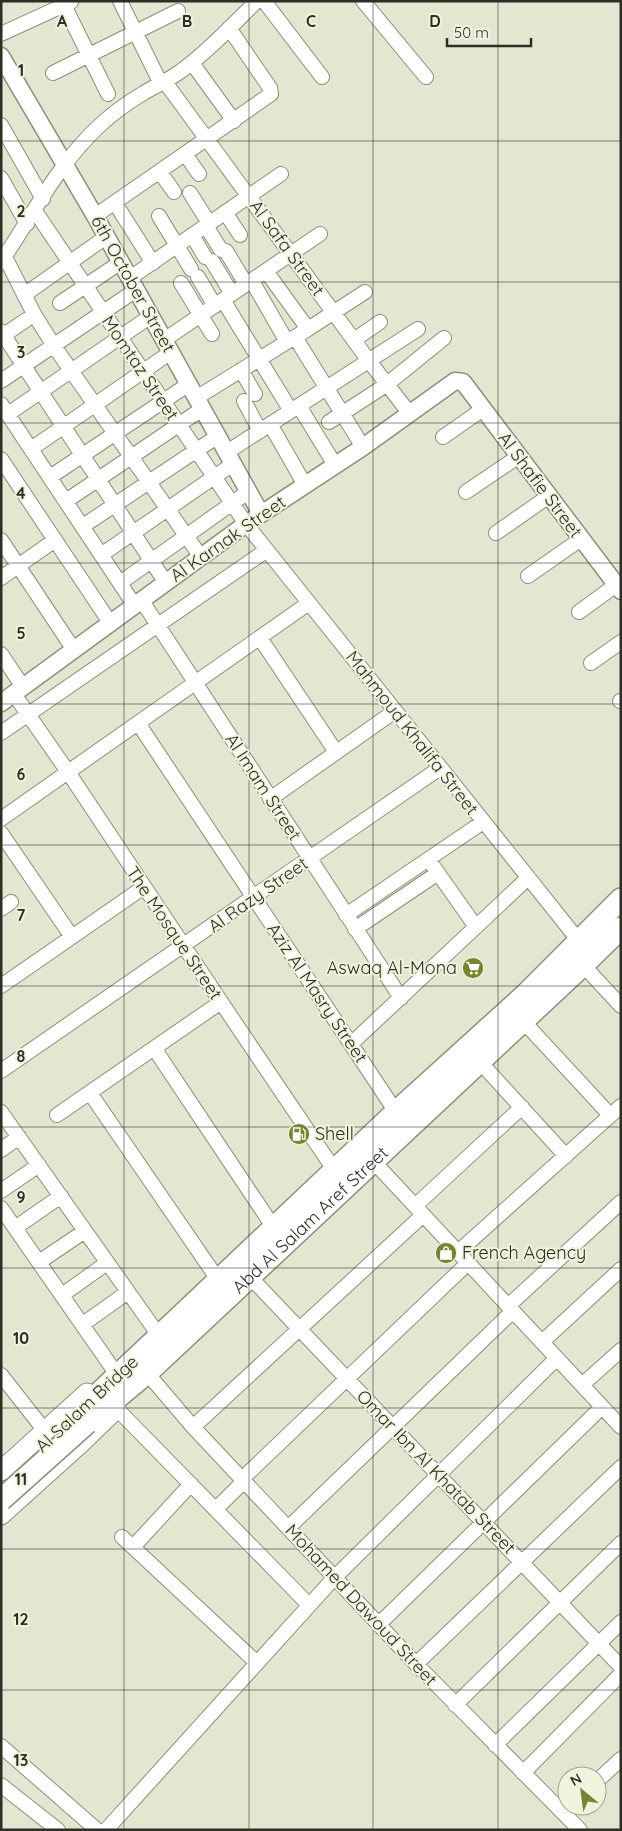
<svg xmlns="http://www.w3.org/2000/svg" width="622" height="1831" viewBox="0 0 622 1831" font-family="Quicksand,sans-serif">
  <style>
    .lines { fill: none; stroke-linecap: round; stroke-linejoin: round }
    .minor-casing { stroke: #8b8f7b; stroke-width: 16 }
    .tertiary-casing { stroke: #8b8f7b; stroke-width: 19 }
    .secondary-casing { stroke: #8b8f7b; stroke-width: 21 }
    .primary-casing { stroke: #8b8f7b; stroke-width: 24 }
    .minor { stroke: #fff; stroke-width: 14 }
    .tertiary { stroke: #fff; stroke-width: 16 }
    .secondary { stroke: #fff; stroke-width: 19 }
    .primary { stroke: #fff; stroke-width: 21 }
    .primary-bridge-casing { stroke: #8b8f7b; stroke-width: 24; stroke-linecap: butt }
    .primary-bridge { stroke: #fff; stroke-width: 21 }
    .grid { fill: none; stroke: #2d2e26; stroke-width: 1; stroke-opacity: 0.55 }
    .labels { text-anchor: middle; stroke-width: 4; stroke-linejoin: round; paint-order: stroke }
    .street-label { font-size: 18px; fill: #2d2e26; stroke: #f0f4de }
    .poi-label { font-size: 18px; fill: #2d2e26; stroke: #f0f4de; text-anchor: start }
    .grid-label { font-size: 16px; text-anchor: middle; font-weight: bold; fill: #2d2e26; stroke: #f0f4de; stroke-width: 4; stroke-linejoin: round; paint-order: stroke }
  </style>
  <rect width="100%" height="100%" fill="#e3e7d1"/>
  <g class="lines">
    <g class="minor-casing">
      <path id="minor" d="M62,1l46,93
        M120,1l41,83
        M264,1l58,76
        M363,1l63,76
        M1,34l70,-32
        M192,63l42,58
        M53,73l125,-62
        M165,82l204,279 41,53
        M1,125l42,74
        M185,154l14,20
        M160,172l14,20
        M1,178l26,46
        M190,193l19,30
        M115,203l38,60
        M35,211l211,313 333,417
        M225,212l15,23
        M95,216l176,-122 -1,-6 -41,-60
        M159,216l32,53
        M206,226l15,24
        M192,235l13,22
        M226,251l20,33
        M5,257l29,57 20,32 147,211
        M212,261l20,33
        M1,262c31,-46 57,-98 98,-136 13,-12 28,-23 43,-32 13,-8 27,-14 39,-23 28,-20 51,-46 76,-70
        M266,271l42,58
        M198,277l17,29
        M130,278l151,-104
        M252,281l35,61
        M181,283l31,51
        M24,295l82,-58
        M223,300l68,111
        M60,303l61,-41
        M1,331l165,252
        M4,335l22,-15
        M295,337l68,110
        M164,340l156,-106
        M354,340l26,-18
        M241,370l14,24
        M1,381l135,-91
        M196,398l112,-69 57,-37
        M244,401l16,30
        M1,404l134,202
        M299,406l36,59
        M8,414l143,-98
        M329,422l57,-37 58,-47
        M270,424l35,61
        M443,437l40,-28
        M31,449l140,-97
        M227,452l191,-123
        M1,459l110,165
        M50,477l139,-93
        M466,492l53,-36
        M66,501l136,-92
        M83,526l135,-90
        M496,533l53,-37
        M1,540l73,110
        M101,555l132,-91
        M528,576l53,-37
        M1,578l54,-38
        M120,583l128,-91
        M142,601l259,397
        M579,612l37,-27
        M260,638l76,114
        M1,654l22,33
        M591,663l30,-21
        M14,694l54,78 153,230 114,169
        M620,701h1
        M138,723l258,389
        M1,733l266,-183
        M270,799l125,-88
        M1,819l308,-216
        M1,833l71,104
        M433,866l43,61
        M1,909l10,-7
        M346,915l137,-93
        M355,929l83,-56
        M583,965l38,41
        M1,986l143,-99
        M523,1021l87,94
        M351,1044l177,-166
        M154,1048l120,180
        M480,1062l86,94
        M1,1071l439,-303
        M90,1093l129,188
        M1,1112l159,225
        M57,1115l164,-113
        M1,1150l18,-13
        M374,1162l247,265
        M1,1191l38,-26
        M415,1206l107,-99
        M1,1208l112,161
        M15,1228l46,-32
        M458,1252l163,-146
        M39,1262l46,-31
        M250,1277l371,390
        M62,1295l45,-32
        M508,1306l113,-104
        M83,1324l45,-32
        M542,1342l79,-73
        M147,1373l46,54 223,237 164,166
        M1,1375l44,56
        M582,1385l39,-35
        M117,1409l192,196
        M193,1427l230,-212
        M242,1479l226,-216
        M216,1509l28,-28
        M288,1528l225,-217
        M122,1537l135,126
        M133,1547l58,-63
        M379,1624l223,-217
        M416,1664l205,-197
        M455,1705l166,-162
        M495,1745l126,-123
        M1,1746l96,84
        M523,1773l98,-99
        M597,1781l24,-22
        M1,1785l57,45
        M106,1830l229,-253 222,-219"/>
    </g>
    <g class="tertiary-casing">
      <path id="tertiary" d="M1,56l94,160 166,298
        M1,703l245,-179 117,-77 92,-66 8,1 158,209"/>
    </g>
    <g class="secondary-casing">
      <path id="secondary" d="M1,1471l86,-78
        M1,1515l80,-72 35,-34"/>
    </g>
    <g class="primary-casing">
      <g id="primary">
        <path d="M78,1413l318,-301 129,-117 96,-96"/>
        <path id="s1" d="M93,1418l54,-45 436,-408 38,-37"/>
      </g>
    </g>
    <use href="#minor" class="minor"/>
    <use href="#tertiary" class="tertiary"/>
    <use href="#secondary" class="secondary"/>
    <use href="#primary" class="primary"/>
    <g class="primary-bridge-casing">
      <path id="primary-bridge" d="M1,1500l86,-77"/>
    </g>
    <use href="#primary-bridge" class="primary-bridge"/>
  </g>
  <path class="grid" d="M124,1v1829M249,1v1829M373,1v1829M498,1v1829M1,141h620M1,282h620M1,423h620M1,563h620M1,704h620M1,845h620M1,986h620M1,1127h620M1,1268h620M1,1408h620M1,1549h620M1,1690h620"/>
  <defs>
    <g id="supermarket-disc" transform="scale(1.125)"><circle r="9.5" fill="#798330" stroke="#f0f4de"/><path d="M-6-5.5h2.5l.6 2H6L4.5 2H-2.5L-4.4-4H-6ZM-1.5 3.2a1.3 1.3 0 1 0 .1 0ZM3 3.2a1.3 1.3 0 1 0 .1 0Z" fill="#fff"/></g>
    <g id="fuel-disc" transform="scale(1.125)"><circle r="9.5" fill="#798330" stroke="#f0f4de"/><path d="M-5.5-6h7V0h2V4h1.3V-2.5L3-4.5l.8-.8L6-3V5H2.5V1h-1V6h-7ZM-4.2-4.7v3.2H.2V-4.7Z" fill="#fff"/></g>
    <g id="shop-disc" transform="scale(1.125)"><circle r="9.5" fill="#798330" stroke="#f0f4de"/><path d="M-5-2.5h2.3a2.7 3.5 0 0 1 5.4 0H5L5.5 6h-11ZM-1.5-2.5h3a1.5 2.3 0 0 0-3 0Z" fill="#fff"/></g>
  </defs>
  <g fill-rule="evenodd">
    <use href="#supermarket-disc" x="473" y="968"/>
    <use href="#fuel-disc" x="299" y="1134"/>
    <use href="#shop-disc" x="446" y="1253"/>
  </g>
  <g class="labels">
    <g class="street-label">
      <text transform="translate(287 248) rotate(54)" y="6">Al Safa Street</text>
      <text transform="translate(133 284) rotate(61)" y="6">6th October Street</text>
      <text transform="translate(140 368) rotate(56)" y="6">Momtaz Street</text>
      <text transform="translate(540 485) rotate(53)" y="6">Al Shafie Street</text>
      <text transform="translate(228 539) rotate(-35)" y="6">Al Karnak Street</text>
      <text transform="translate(412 733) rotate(52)" y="6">Mahmoud Khalifa Street</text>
      <text transform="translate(263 787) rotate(57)" y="6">Al Imam Street</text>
      <text transform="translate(258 895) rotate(-35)" y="6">Al Razy Street</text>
      <text transform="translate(174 933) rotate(56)" y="6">The Mosque Street</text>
      <text transform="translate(317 993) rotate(56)" y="6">Aziz Al Masry Street</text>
      <text dy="6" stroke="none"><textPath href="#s1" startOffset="294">Abd Al Salam Aref Street</textPath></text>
      <text transform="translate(87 1404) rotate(-43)" y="6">Al Salam Bridge</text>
      <text transform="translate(436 1472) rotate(46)" y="6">Omar Ibn Al Khatab Street</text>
      <text transform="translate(361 1605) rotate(47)" y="6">Mohamed Dawoud Street</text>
    </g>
    <g class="poi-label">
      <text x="457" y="974" text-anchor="end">Aswaq Al-Mona</text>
      <text x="315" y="1140">Shell</text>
      <text x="462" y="1259">French Agency</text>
    </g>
  </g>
  <g class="grid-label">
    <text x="62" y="27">A</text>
    <text x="187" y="27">B</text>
    <text x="311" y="27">C</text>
    <text x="435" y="27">D</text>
    <text x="21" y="76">1</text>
    <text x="21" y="217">2</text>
    <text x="21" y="358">3</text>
    <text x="21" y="499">4</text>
    <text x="21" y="639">5</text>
    <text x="21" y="780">6</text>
    <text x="21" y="921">7</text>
    <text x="21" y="1062">8</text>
    <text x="21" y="1203">9</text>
    <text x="21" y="1344">10</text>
    <text x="21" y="1485">11</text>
    <text x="21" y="1625">12</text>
    <text x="21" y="1766">13</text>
  </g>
  <rect width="622" height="1831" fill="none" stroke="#2d2e26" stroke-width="5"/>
  <g transform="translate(582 1791) rotate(331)"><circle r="24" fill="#f0f4de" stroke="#a2a594"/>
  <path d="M0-4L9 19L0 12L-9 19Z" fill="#798330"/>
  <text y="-8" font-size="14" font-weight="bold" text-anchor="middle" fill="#2d2e26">N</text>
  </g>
  <path d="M447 38v8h84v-8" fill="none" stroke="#2d2e26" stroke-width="2.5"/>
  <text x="454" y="38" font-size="15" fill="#2d2e26" stroke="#f0f4de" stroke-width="4" paint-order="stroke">50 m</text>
</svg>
